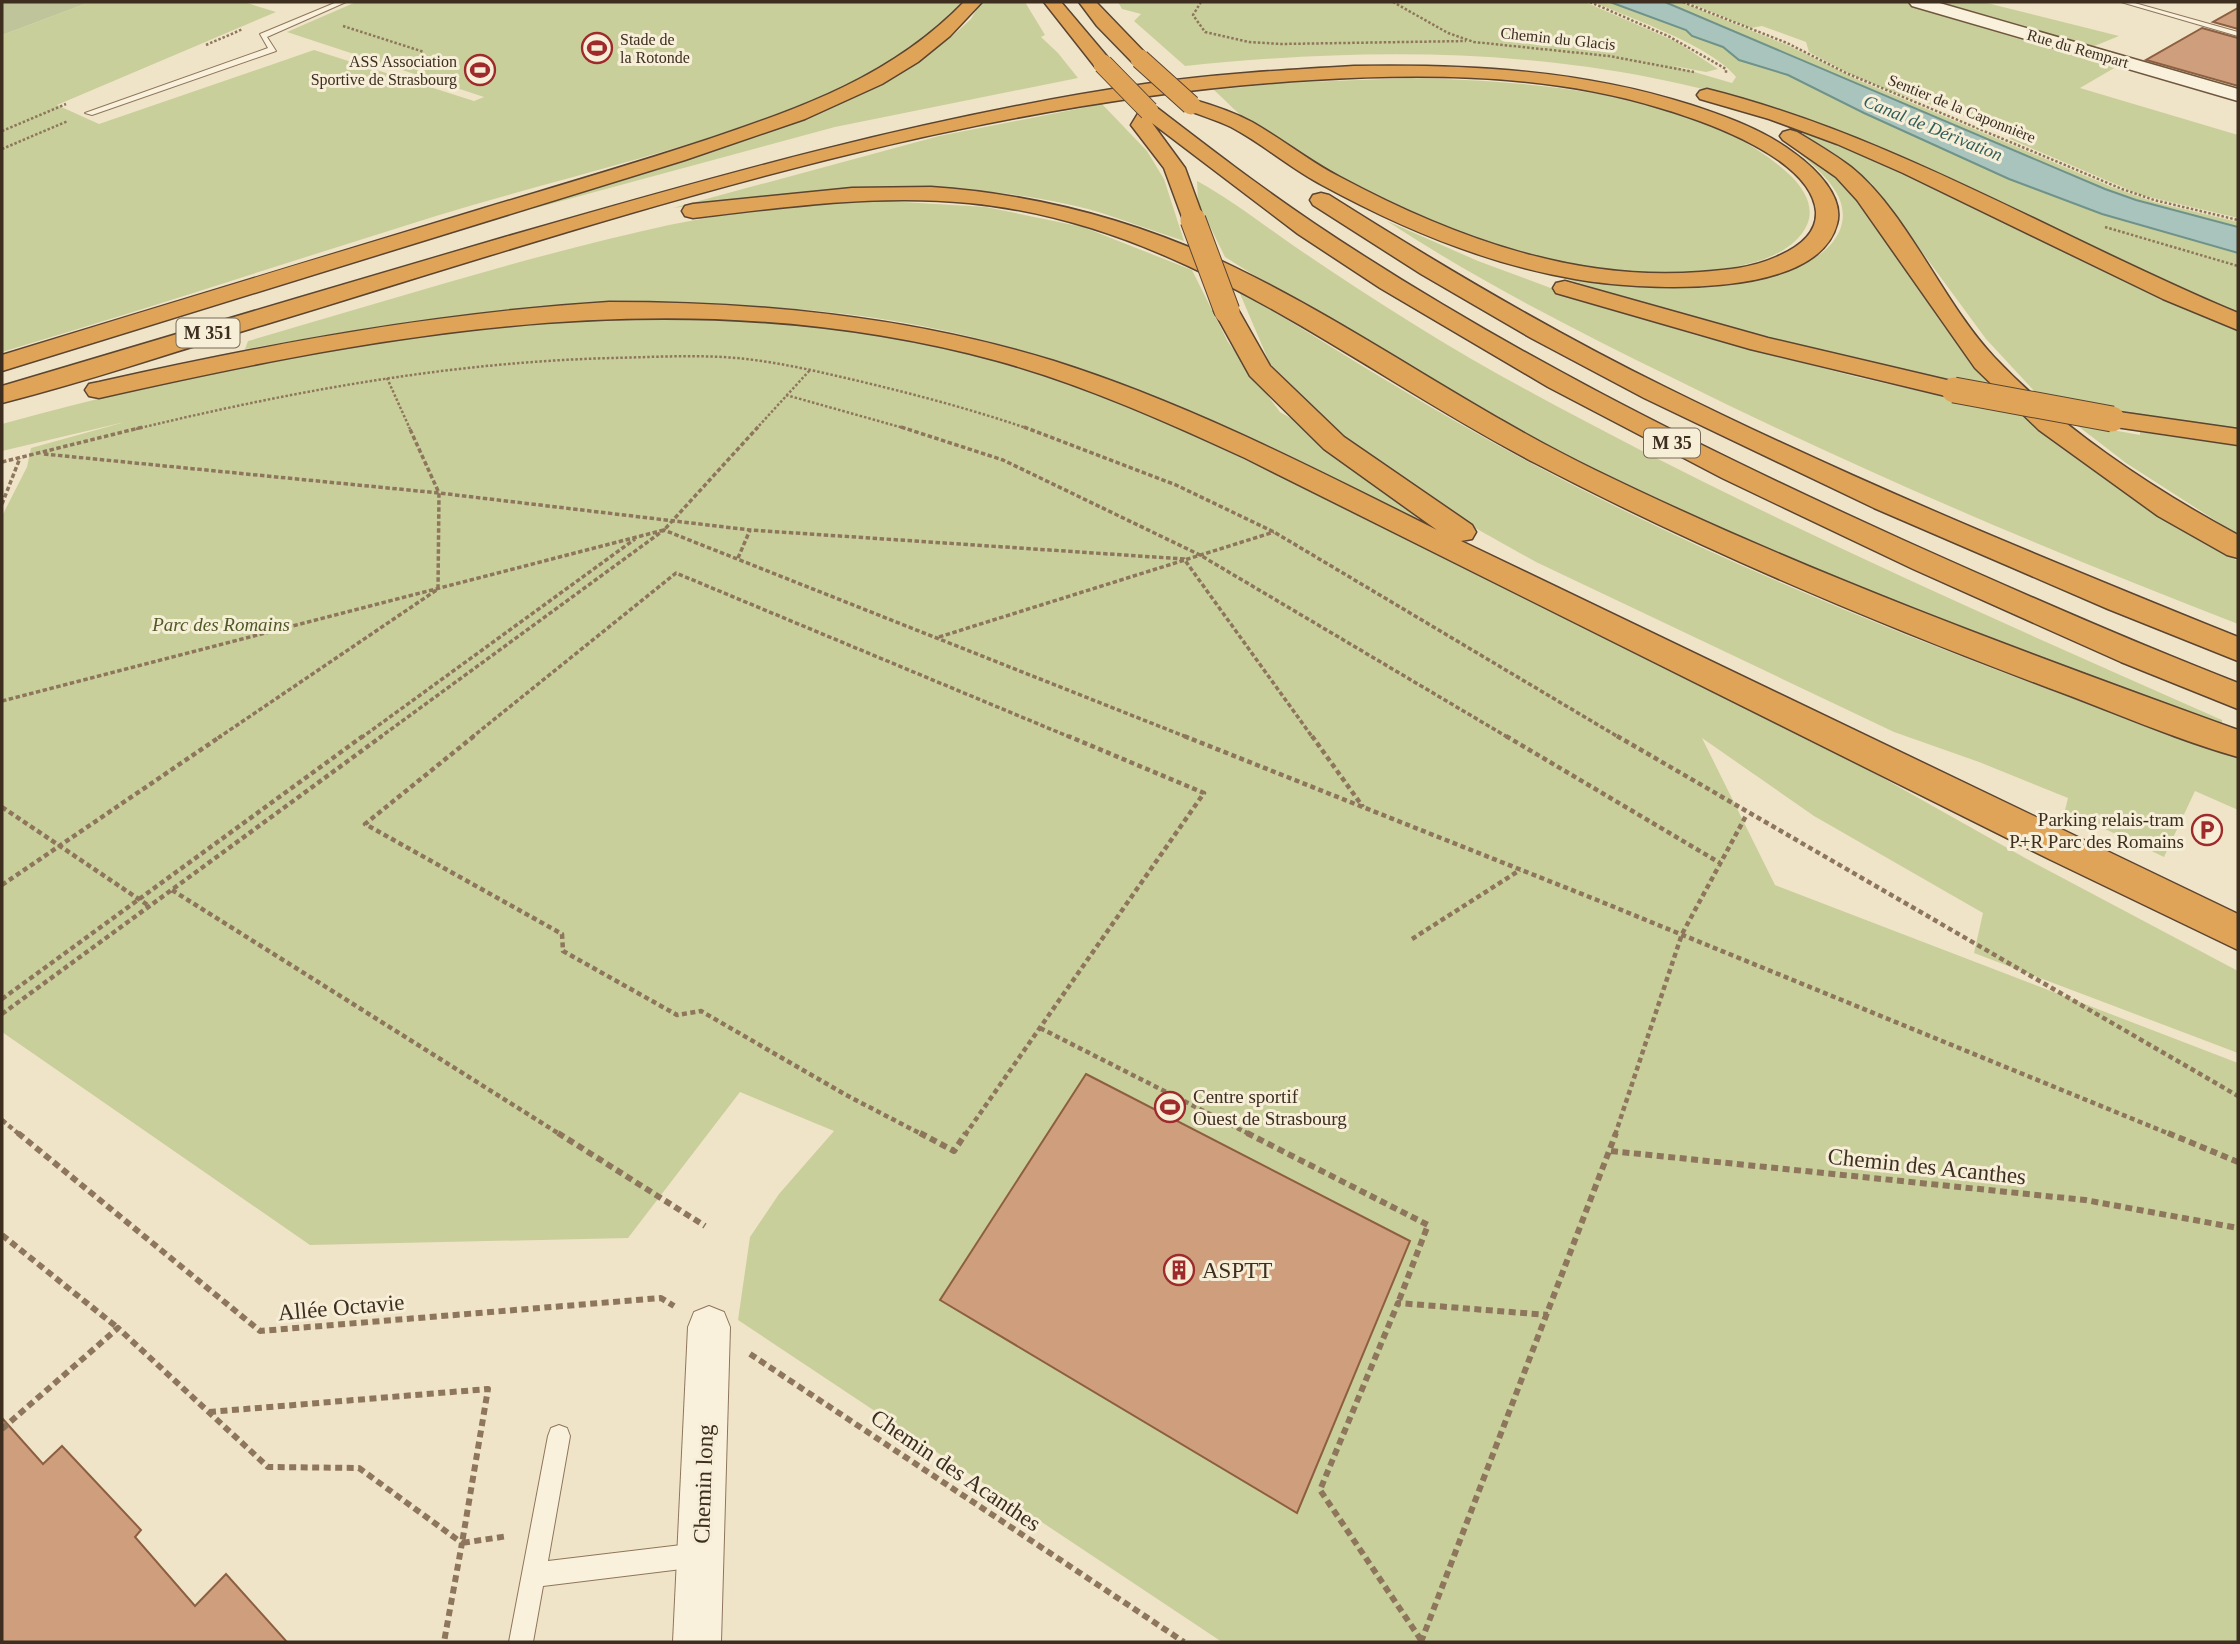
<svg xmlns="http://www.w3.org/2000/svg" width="2240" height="1644" viewBox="0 0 2240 1644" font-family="'Times New Roman',serif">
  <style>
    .green { fill: #c9cf9b }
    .cemetery { fill: #bfc49a }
    .water { fill: #a9c4bc; stroke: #6f938a; stroke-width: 2 }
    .building { fill: #cf9f7d; stroke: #8d5f41; stroke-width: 2 }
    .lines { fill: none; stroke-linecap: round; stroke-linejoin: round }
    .lane-casing { stroke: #8d765c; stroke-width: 2 }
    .street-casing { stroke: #8d765c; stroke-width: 2 }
    .secondary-casing { stroke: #6f573f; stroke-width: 3 }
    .highway-casing { stroke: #5b4430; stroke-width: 3 }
    .path-far3 { stroke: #8d765c; stroke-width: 2.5; stroke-dasharray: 2.5 2; stroke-linecap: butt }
    .path-far2 { stroke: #8d765c; stroke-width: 3.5; stroke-dasharray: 4.5 2.5; stroke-linecap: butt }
    .path-far1 { stroke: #8d765c; stroke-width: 4.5; stroke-dasharray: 5 3.5; stroke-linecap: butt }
    .path { stroke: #8d765c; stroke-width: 6; stroke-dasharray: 7 4.5; stroke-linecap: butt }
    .lane { fill: #faf1dc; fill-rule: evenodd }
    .street { fill: #faf1dc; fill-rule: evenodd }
    .secondary { fill: #faf1dc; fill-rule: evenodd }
    .highway { fill: #e0a458; fill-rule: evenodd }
    .highway-bridge-far1-casing { stroke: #5b4430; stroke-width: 21; stroke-linecap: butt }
    .highway-bridge-casing { stroke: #5b4430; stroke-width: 27; stroke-linecap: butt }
    .highway-bridge-far1 { stroke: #e0a458; stroke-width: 19 }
    .highway-bridge { stroke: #e0a458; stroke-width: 25 }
    .labels { text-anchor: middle; stroke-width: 6; stroke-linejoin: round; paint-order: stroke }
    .far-street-label { font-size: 16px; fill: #3d2e20; stroke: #f7eed8 }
    .far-poi-label { font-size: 16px; fill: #3d2e20; stroke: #f7eed8; text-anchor: start }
    .far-water-label { font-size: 18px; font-style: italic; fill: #2f5d5a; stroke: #f7eed8 }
    .shield { fill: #f7eed8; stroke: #756857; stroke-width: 2 }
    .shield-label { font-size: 18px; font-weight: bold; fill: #3d2e20 }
    .park-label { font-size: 19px; font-style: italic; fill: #4d5a26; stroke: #f7eed8 }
    .poi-label { font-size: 19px; fill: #3d2e20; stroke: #f7eed8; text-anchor: end }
    .near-street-label { font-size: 23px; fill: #3d2e20; stroke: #f7eed8 }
    .near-poi-label { font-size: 23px; fill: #3d2e20; stroke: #f7eed8; text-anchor: start }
  </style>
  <rect width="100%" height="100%" fill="#f0e4c8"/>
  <path class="green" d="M90,2h154l32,10 -219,93 42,19 215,-74 160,51 10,-4 -197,-65 69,-30h606c-37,52 -100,78 -157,101 -120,49 -246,75 -369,113 -145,45 -289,93 -434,136v-317z
    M981,2h44l20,33 -4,2 17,16 20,25 -243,49 -303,82 94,-34 107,-31 53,-19 130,-63 33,-23 22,-20z
    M1118,2h467l92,40 41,27 -12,3 -32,-6 58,17 4,-6c-24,-31 -106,-59 -143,-75h17l76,28 6,6 31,11 16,13 49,15 76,38 145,66 93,35 136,39v62c-87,-36 -172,-78 -257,-118 -55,-26 -109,-53 -167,-74 -204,-75 -415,-79 -629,-57l-51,-45 7,-7 -19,-5z
    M1665,2h16l106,43 71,35 254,107 42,15 84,20v5l-102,-27 -31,-11z
    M1687,2h218l211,65 -36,21 158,47v83l-97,-23 -131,-56 1,-7 -123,-42 -42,-18 -37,-20 -3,-10 -44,-16 -11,2z
    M1936,2h47l136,34 -27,11z
    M1410,78c116,3 293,13 381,98 13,13 24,31 16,49 -14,30 -56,40 -86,44 -131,18 -260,-29 -373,-89 -33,-17 -67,-34 -96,-56 -14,-10 -26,-23 -38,-34l67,-7z
    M1102,104l45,47 17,28 20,62c-32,-10 -64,-23 -96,-32 -137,-35 -277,-19 -415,-1l266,-72z
    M1789,125l49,17 351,166 49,20v102l-93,-13 -107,-22 -52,-56 -114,-155 -37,-30z
    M1799,153c62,31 97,103 135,159 18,27 39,51 60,76 -149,-26 -294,-66 -437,-112 16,-3 36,1 53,2 65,3 133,15 194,-15 15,-7 27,-15 35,-31 15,-33 -17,-59 -40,-79z
    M1197,181c35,19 65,43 97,65 75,51 153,101 233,144 225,123 460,226 695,330v4l-75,-23 -313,-119 -270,-125 -232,-133 -107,-67 -27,-55z
    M869,200l117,7 97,20 109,43 36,72 52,70 54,31 84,75 -4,3c-126,-63 -250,-126 -385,-168 -253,-79 -527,-47 -784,-4l3,-8c139,-40 279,-85 421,-116 66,-14 133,-20 200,-25z
    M1387,221l91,40 86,32 131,42 162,42 170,38 163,119 48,27v63c-191,-74 -380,-154 -563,-245 -98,-48 -197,-98 -288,-158z
    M1238,289c95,59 189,118 287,171 228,122 470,212 713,298v52l-43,-19 -31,66 -99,-47 3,-12 -89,-36 -85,-30 -358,-170 -100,-56 -94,-71 -72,-71z
    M598,319c39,0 78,-1 117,0 95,2 209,20 300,47 61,18 121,45 180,69l647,320 185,104 211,112v82l-264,-100 9,-40 -169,-97 -112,-78 73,147 463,178v579h-1016l-484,-322 12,-83 29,-43 55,-63 -94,-39 -112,146 -318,7 -308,-213v-516l25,-49 4,-19 94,-26 -123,29v-27c114,-31 231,-59 347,-78 83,-14 166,-20 249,-27z
    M2074,423l66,12v-3l98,14v89l-112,-72z"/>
  <path class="cemetery" d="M2,2h88l-88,33z"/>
  <path class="water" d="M1610,2h55l440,187 31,11 102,27v26l-136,-39 -93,-35 -145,-66 -76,-38 -49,-15 -16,-13 -31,-11 -6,-6z"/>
  <path class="building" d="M2238,8v21l-25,-7z
    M2202,28l36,10v48l-92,-26z
    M1086,1074l324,167 -113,272 -357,-213z
    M2,1418l41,46 19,-18 79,84 -6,7 60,69 31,-32 61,68h-285z"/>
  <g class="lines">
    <g class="lane-casing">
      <path id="lane" d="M337,2h9l-79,35 9,14 -184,64 -7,-2 183,-65 -8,-14z
        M2121,2h10l107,30v4z
        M559,1425l8,3 3,8 -22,125 150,-18 8,4 4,8 -4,8 -8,4 -155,19 -10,56h-24l39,-206 3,-8z"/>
    </g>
    <g class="street-casing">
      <path id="street" d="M709,1306l15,6 6,15 -9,315h-48l15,-315 6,-15z"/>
    </g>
    <g class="secondary-casing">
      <path id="secondary" d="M1909,2h27l302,87v12l-326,-95z"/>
    </g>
    <g class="highway-casing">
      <path id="highway" d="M964,2h18l-32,34 -32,26 -36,22 -77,35 -120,41 -683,211v-16c158,-49 317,-97 476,-145 76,-23 152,-45 228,-70 97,-33 185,-63 258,-138z
        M1044,2h17l49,58 2,4 -2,4h-14z
        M1079,2h17l51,53 2,4 -2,4h-14l-36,-37z
        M1354,66c114,-2 228,4 337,39 36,12 73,25 103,48 21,15 51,44 43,71 -20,78 -202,66 -262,55 -89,-15 -174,-51 -253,-94 -32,-17 -59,-41 -91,-58 -15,-7 -31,-12 -47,-18l-3,-4 3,-4 7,-2c21,6 42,13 61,23 30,17 57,39 88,55 110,59 234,105 360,95 26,-2 51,-4 76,-15 19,-8 41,-21 40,-45 -4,-54 -112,-91 -156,-104 -111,-34 -232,-35 -348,-28 -360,21 -706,141 -1049,245 -87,26 -173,56 -261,78v-17c168,-50 335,-100 503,-149 211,-61 422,-121 640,-153 69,-10 139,-14 209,-18z
        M1707,89c188,47 353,150 531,224v17l-75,-31 -260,-126 -66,-29 -68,-25 -69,-20 -3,-4 3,-4z
        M1149,105l7,2c52,40 104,80 159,117 185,124 385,224 588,316 111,50 222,99 335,143v26l-117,-47 -208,-93 -191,-91 -174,-91 -168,-99 -82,-54 -146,-111 33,45 19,52 -3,5h-16l-21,-57 -33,-43 11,-18z
        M1790,130l7,2c18,11 37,22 54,35 56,45 92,136 143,190 69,73 157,131 244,178v23l-11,-3 -69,-39 -119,-86 -64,-62 -118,-168 -21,-23 -53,-37 -3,-4 3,-4z
        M931,187c105,7 209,35 303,80 124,60 237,143 361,203 209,102 426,181 643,260v27c-64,-18 -126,-46 -189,-69 -174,-65 -349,-139 -514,-225 -186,-97 -349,-239 -566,-260 -92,-9 -185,4 -276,15l-8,-2 -3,-5 3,-5 8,-2 159,-16z
        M1321,193l8,2c109,69 220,135 336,192 187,93 380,172 573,250v24l-130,-52 -234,-101 -230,-110 -113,-60 -110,-64 -108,-69 -3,-5 3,-5z
        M1565,281l203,57 196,46 4,6 -4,6 -10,2 -204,-49 -194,-56 -3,-5 3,-5z
        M609,302c150,0 300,14 445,59 133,42 259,107 383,169l-113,-81 -74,-73 -36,-65 4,-5 9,-3 9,3 34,60 74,71 128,88 4,7 -4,7 -11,2 777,373v36l-189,-91 -804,-401c-80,-37 -161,-73 -247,-97 -304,-83 -599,-31 -899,37l-10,-2 -4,-6 4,-6 10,-2c170,-38 335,-69 510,-80z
        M2112,411l126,18v16l-136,-20 -4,-6 4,-6z"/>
    </g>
    <path class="path-far3" d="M1201,2l-8,13 12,17 44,10 32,2 185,-3
      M1393,2l55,31 26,9 135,14 85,16
      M1590,2l80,35 56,32v4
      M1683,2l104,41 59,30 276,116 32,11 84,20
      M343,26l81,26
      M206,45l37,-16
      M2,131l64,-27
      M2,149l66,-28
      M2105,227l133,39
      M387,378l23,51
      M786,395l121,34
      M136,429c157,-38 315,-67 477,-71 44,-1 89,-4 133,1 35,4 70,12 104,20 60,14 121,30 179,50
      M756,429l54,-59"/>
    <path class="path-far2" d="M901,427l102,33 197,95 309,183
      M1024,427l152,58 98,47 346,206
      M44,454l395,39 311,37 434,29 129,179
      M2,462l141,-35
      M2,504l18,-46
      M738,558l12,-28
      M939,637l335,-105
      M2,701l662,-171 94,-103
      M218,738l220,-149 1,-96 -30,-66
      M361,738l274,-199
      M379,738l285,-208 525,208
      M471,738l205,-165 396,165"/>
    <path class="path-far1" d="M474,736l-109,88 197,110 1,17 114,64 24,-4 145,84 77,40
      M1184,736l413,164 575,235
      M1312,736l51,71
      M1506,736l214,127
      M1617,736l621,360
      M2,807l147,99
      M2,885l219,-149
      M172,890l389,245
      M1412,939l108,-69
      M2,999l361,-263
      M2,1014l380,-278
      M1040,1028l211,107
      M2,1120l18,15
      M965,1135l239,-342 -136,-57
      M1615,1135l67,-201 65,-120"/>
    <path class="path" d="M18,1133l242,198 401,-33 13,8
      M558,1133l147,93
      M920,1133l34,18 12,-18
      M1247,1133l181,92 -30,78
      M2168,1133l70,29
      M1611,1151l474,49 153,28
      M2,1235l116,93
      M750,1354l434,288
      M209,1412l279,-23 -26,154 46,-7
      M2,1429l116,-101 150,139 91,1 103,75 -18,99
      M1421,1640l-101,-150 78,-187 150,12
      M1421,1642l195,-509"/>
    <use href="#lane" class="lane"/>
    <use href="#street" class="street"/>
    <use href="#secondary" class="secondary"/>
    <use href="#highway" class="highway"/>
    <g class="highway-bridge-far1-casing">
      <path id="highway-bridge-far1" d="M1140,59l51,46
        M1103,64l46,47"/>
    </g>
    <g class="highway-bridge-casing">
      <path id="highway-bridge" d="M1193,220l34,91
        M1954,390l158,29"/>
    </g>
    <use href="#highway-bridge-far1" class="highway-bridge-far1"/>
    <use href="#highway-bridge" class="highway-bridge"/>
  </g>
  <defs>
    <g id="stadium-ring" transform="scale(1.575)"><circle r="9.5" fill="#f7eed8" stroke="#9e2a2b" stroke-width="1.5"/><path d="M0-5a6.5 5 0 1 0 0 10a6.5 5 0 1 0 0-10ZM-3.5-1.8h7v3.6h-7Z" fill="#9e2a2b"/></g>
    <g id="parking-ring" transform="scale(1.575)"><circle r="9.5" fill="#f7eed8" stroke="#9e2a2b" stroke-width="1.5"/><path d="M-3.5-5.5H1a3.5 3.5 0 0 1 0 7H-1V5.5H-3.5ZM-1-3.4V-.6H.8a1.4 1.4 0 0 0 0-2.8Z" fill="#9e2a2b"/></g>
    <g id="building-ring" transform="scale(1.575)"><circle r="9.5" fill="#f7eed8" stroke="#9e2a2b" stroke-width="1.5"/><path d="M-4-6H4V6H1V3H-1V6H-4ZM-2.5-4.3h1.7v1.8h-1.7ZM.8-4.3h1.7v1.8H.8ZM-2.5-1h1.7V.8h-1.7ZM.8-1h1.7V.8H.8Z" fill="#9e2a2b"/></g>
  </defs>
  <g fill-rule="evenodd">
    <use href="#stadium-ring" x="597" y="48"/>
    <use href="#stadium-ring" x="480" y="70"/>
    <use href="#parking-ring" x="2207" y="830"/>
    <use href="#stadium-ring" x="1170" y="1107"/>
    <use href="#building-ring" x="1179" y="1270"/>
  </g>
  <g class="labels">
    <g class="far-street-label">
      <text transform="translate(1558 38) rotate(6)" y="6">Chemin du Glacis</text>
      <text transform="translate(2078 48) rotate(16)" y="6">Rue du Rempart</text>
      <text transform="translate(1962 108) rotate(22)" y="6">Sentier de la Caponnière</text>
    </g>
    <g class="far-poi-label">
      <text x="620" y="45">Stade de<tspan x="620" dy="18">la Rotonde</tspan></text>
      <text x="457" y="67" text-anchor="end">ASS Association<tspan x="457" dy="18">Sportive de Strasbourg</tspan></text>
    </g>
    <g class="far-water-label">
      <text transform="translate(1933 128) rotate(22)" y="6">Canal de Dérivation</text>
    </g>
    <g class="shield">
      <rect x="176.5" y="318.5" width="63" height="29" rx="5"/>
      <rect x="1644" y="428.5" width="56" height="29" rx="5"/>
    </g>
    <g class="shield-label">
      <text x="208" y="339">M 351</text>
      <text x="1672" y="449">M 35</text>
    </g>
    <g class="park-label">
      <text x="221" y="631">Parc des Romains</text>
    </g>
    <g class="poi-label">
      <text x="2184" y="826">Parking relais-tram<tspan x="2184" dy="22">P+R Parc des Romains</tspan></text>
      <text x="1193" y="1103" text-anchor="start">Centre sportif<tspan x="1193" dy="22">Ouest de Strasbourg</tspan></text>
    </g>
    <g class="near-street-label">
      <text transform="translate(1927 1166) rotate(6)" y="8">Chemin des Acanthes</text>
      <text transform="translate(341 1307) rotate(-5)" y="8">Allée Octavie</text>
      <text transform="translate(956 1470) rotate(34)" y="8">Chemin des Acanthes</text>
      <text transform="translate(703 1484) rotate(-88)" y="8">Chemin long</text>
    </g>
    <g class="near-poi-label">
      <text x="1202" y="1278">ASPTT</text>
    </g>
  </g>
  <rect width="2240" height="1644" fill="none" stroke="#3d2e20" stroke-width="7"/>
</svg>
